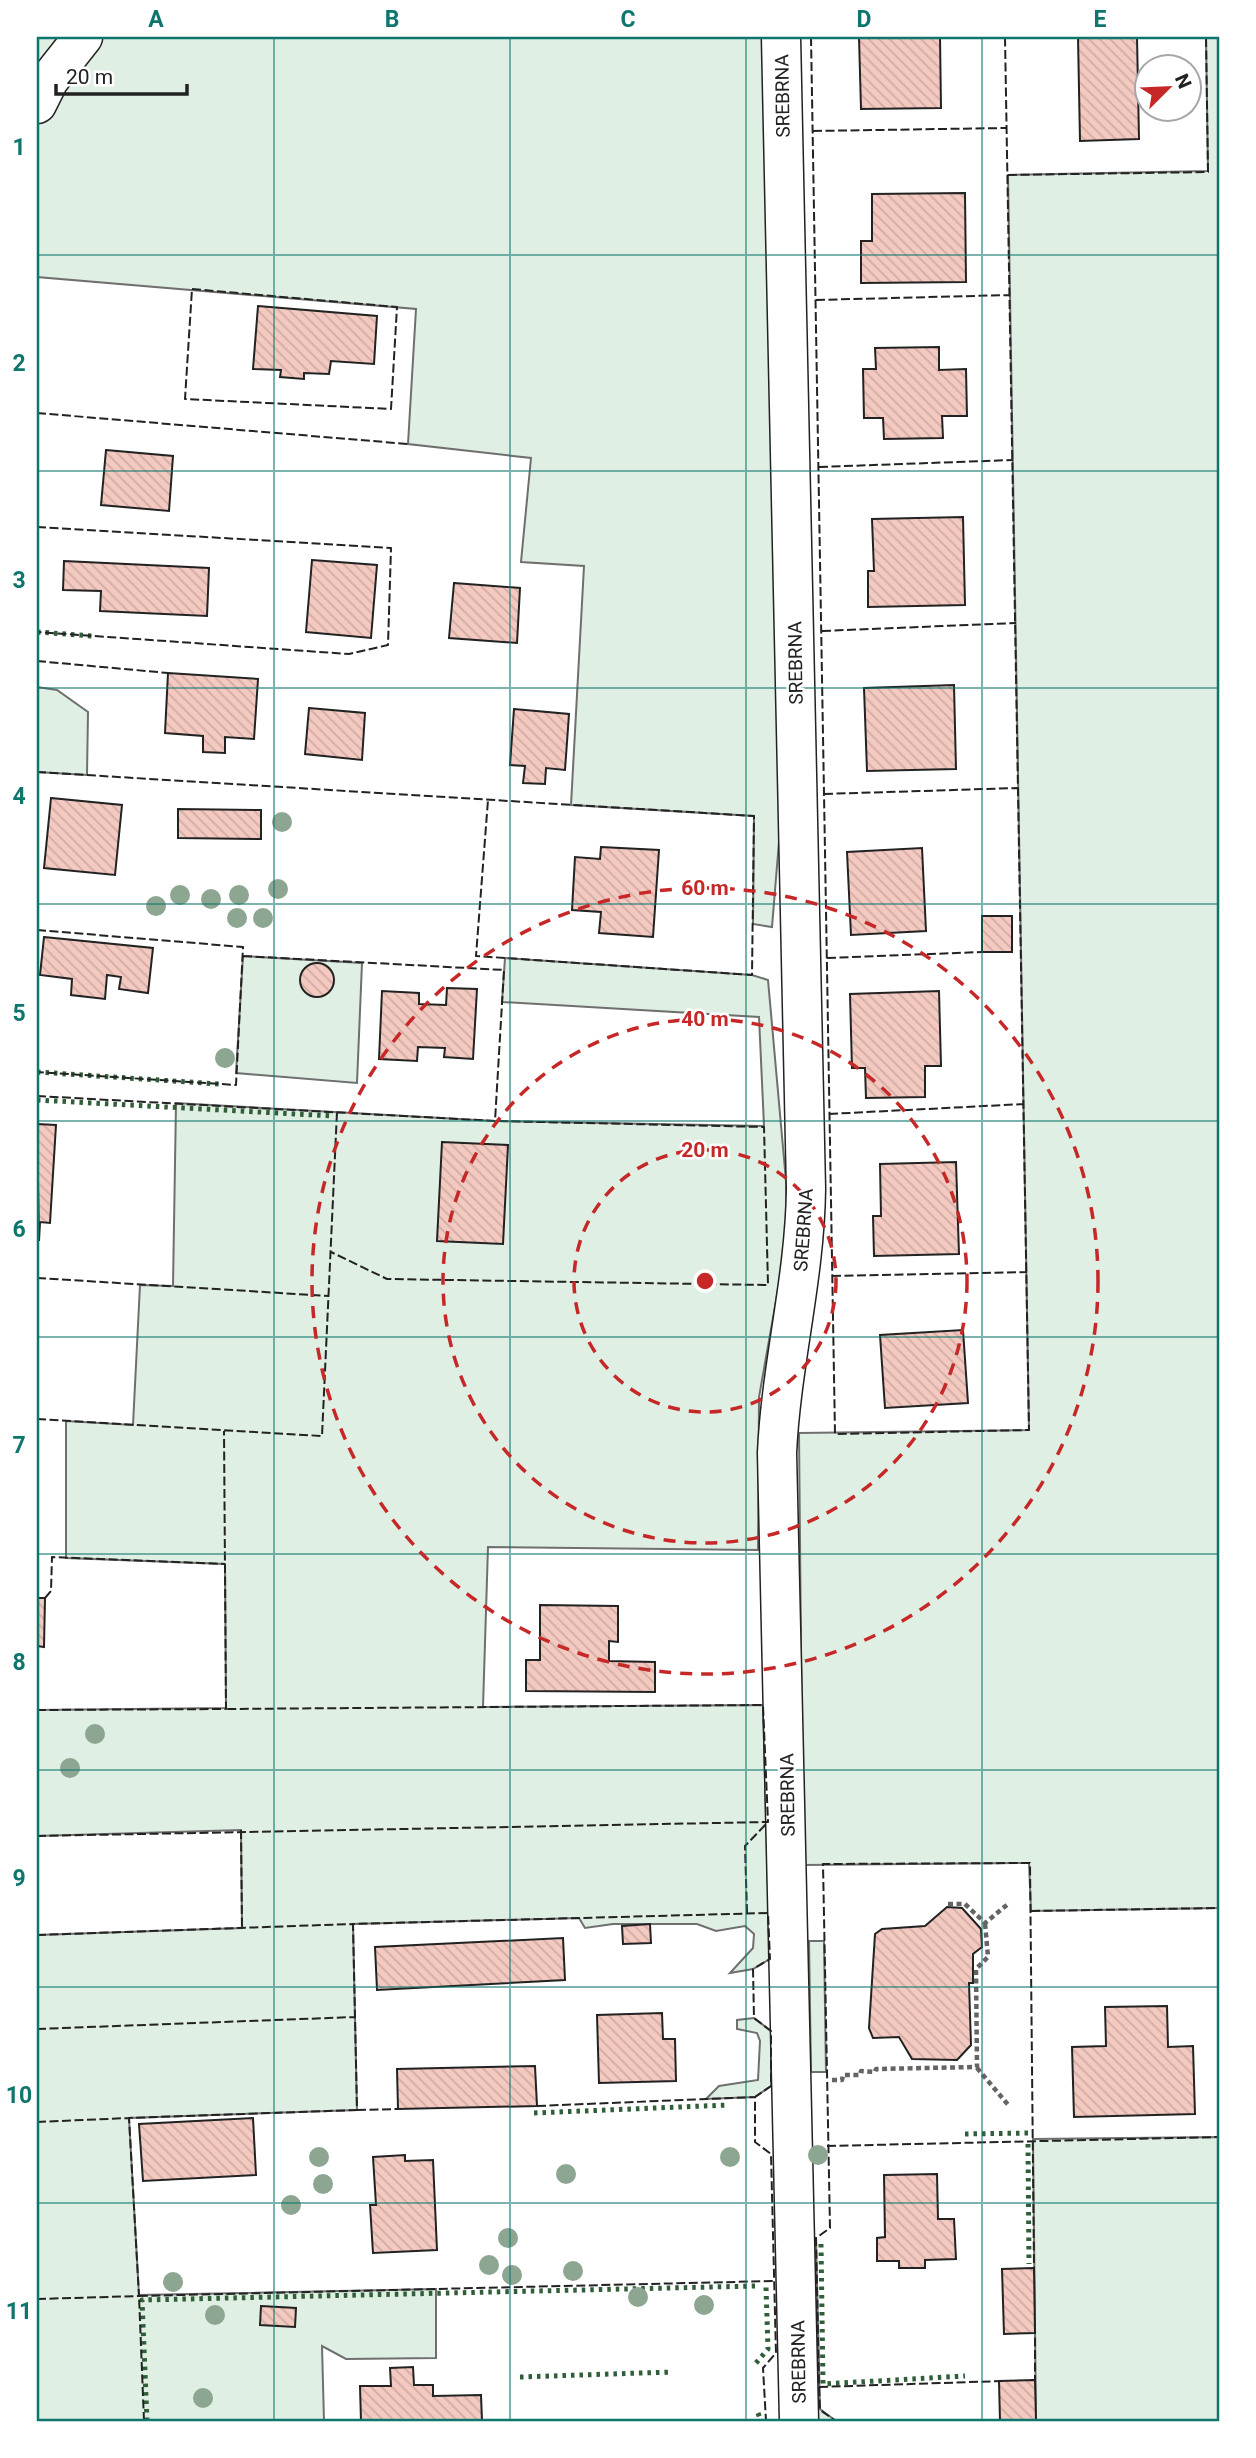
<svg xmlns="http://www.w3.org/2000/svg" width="1256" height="2458" viewBox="0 0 1256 2458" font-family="Roboto,sans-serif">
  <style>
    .green { fill: #e0efe3; stroke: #6f6f6f; stroke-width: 2 }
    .building { fill: url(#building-back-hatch); stroke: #222; stroke-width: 2 }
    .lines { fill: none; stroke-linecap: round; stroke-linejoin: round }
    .minor-casing { stroke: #222; stroke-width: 41 }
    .path { stroke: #646464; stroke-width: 4.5; stroke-dasharray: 5 3.5; stroke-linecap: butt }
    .minor { stroke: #fff; stroke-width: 38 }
    .hedge { stroke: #2f5e38; stroke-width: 5; stroke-dasharray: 3.5 5; stroke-linecap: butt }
    .fence { stroke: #222; stroke-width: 2; stroke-dasharray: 9 3.5; stroke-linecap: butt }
    .tree { fill: #8da692 }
    .grid { fill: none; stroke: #0f766e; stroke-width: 2; stroke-opacity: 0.55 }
    .ring { fill: none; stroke: #c62828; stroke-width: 3.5; stroke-dasharray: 12 9 }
    .labels { text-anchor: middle; stroke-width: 5; stroke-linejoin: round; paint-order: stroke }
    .street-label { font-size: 19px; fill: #222; stroke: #fff }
    .centre { fill: #c62828; stroke: #fff; stroke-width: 3.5 }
    .ring-label { font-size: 21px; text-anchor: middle; font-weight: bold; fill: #c62828; stroke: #fff; stroke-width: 5; stroke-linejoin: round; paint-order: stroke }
    .neatline { fill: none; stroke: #0f766e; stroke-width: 2.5 }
    .grid-label { font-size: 23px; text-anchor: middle; font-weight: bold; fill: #0f766e }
  </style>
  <defs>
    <pattern id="building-back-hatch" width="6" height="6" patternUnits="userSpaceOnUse" patternTransform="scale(1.75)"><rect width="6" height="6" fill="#f3c9c0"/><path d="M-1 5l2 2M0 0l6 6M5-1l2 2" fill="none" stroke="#d0aca5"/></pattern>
  </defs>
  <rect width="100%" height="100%" fill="#fff"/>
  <path class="green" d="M37,37h731l13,780 -9,110 -19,-3 1,-108 -183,-11 13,-239 -63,-4 10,-104 -123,-14 8,-135 -379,-32z
    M1206,37h13v1871l-188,3 -2,-48 -226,2 -4,-432 230,-3 -21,-1255 200,-4z
    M37,687l20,3 31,22 -1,63 -50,-3z
    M243,956l119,7 -5,120 -121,-10z
    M505,958l247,17 16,5 18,201 1,58 -28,158 -1,153 -270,-3 -5,160 280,-2 7,254 -17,10 -23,4 23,-25 1,-14 -9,-8 -29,5 -19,-7h-84l-28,4 -6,-10 -226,6 4,186 -228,8 10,177 297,-6v69l-90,1 -24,-13 2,75h-287v-486l205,-7 -1,-98 -204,6v-126l189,-2 -1,-144 -159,-6v-137l67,4 7,-140 33,1 3,-183 319,18 269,5 -5,-109 -257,-15z
    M809,1941h15l2,131h-15z
    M754,2018l17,13v55l-16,11 -49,2 13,-13 39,-6 2,-39 -3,-8 -20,-4v-9z
    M1219,2137v284h-183l-3,-282z
    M810,2238h6l4,171 16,12h-20z"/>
  <path class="building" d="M859,37h81l1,71 -80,1z
    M1078,37h59l2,102 -59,2z
    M965,193l1,89 -105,1v-42h11v-47z
    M258,306l119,10 -3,48 -43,-3 -2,13 -25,-1v6l-24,-2 1,-7 -28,-1z
    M939,347v23l27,-1 1,47h-25l1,22 -59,1 -1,-21h-19l-1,-49h13l-1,-21z
    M106,450l67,6 -4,55 -68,-6z
    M963,517l2,88 -97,2v-36h6l-2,-52z
    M312,560l65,5 -6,73 -65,-6z
    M64,561l145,7 -2,48 -107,-5 1,-20 -38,-1z
    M454,583l66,5 -3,55 -68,-5z
    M168,673l90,6 -4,60 -29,-2v16l-22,-1v-16l-38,-3z
    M954,685l2,84 -89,2 -3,-83z
    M309,708l56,5 -3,47 -57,-6z
    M514,709l55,5 -4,56 -19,-2 -1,16 -22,-1 2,-17 -15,-1z
    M51,798l71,7 -7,70 -71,-7z
    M178,809l83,1v29l-83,-1z
    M601,847l58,3 -6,87 -54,-4 2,-21 -29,-2 3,-53 25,2z
    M922,848l4,83 -75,4 -4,-83z
    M982,916h30v36h-30z
    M44,937l109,11 -5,45 -29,-4 2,-12 -14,-2 -2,24 -34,-4 1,-16 -32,-4z
    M300 980a17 17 0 1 1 34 0a17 17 0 1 1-34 0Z
    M447,988l30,1 -4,70 -29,-2 1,-9 -27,-1 -1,14 -38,-2 3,-68 37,2v11l27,1z
    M939,991l2,75h-16v31l-59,1 -1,-30h-13l-2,-74z
    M37,1124l19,1 -6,98 -10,-1 -1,19z
    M442,1142l66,3 -5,99 -66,-3z
    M956,1162l3,92 -85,2 -1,-40h8l-1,-52z
    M963,1330l5,73 -83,5 -5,-73z
    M37,1598h8l-1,49 -7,-1z
    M540,1605l78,1v36l-9,-1v20l46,1v30l-129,-1v-31h14z
    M947,1907l15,1 19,21 1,18 -9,7v29h-4l2,62 -14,15 -45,-1 -13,-22 -26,1 -4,-10 6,-94 7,-5 43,-3z
    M650,1924l1,19 -28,1 -1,-18z
    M563,1938l2,42 -188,10 -2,-43z
    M1167,2006l1,41 25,-1 2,68 -121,3 -2,-70 34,-1 -1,-39z
    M662,2013l1,26h12l1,42 -77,2 -2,-68z
    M535,2066l2,40 -139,3 -1,-40z
    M253,2118l3,57 -113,6 -4,-57z
    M405,2155v6l28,-1 4,90 -64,3 -3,-48h6l-3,-48z
    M937,2174l1,45h16l2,40 -31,1v8h-26v-7h-22v-23l8,-1 -1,-62z
    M1034,2268l1,65 -31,1 -2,-65z
    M261,2306l35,2 -1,19 -35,-2z
    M413,2367l1,18h19v11l48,-1 1,26h-121l-1,-35h31l-1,-18z
    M1035,2380l1,41h-36l-1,-40z"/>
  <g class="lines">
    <g class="minor-casing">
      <path id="minor" d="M781,37l25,1152c-1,89 -25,176 -29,264l22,968
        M37,104l12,-24 34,-43"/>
    </g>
    <path class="path" d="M948,1904h17l20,19 23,-19
      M977,2068l33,39
      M832,2080h10l1,-5h17l1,-4 14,1 1,-3 101,-2 -1,-98 12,-12 -3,-34"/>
    <use href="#minor" class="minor"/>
    <path class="hedge" d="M37,632l56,4
      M37,1072l182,12
      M37,1100l296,16
      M534,2113l194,-8
      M965,2134l66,-1
      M1028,2144l1,120
      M821,2244l2,140 142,-8
      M756,2363l12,-14 -2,-62
      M520,2377l152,-5
      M758,2413l3,8
      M147,2421l-5,-121 613,-14"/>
    <path class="fence" d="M811,37l24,1397 194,-4 -24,-1393
      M813,131l194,-3
      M1008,175l200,-3 -2,-135
      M192,289l205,18 -6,102 -206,-10z
      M816,300l194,-5
      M37,413l371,31
      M819,467l194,-7
      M37,527l354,21 -3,97 -39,9 -312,-22
      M822,631l194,-8
      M37,661l131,12
      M37,772l717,44 -2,159 -276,-19 12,-156
      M824,794l194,-6
      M37,930l206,17 -7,138 -199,-13
      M243,956l261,14 -9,151
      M827,958l155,-6
      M37,1096l458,25 269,6 4,158 -381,-6 -56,-27
      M829,1114l195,-10
      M832,1276l195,-4
      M37,1278l292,18
      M37,1419l285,17 15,-324
      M45,1598l6,-7 1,-34 173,7
      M37,1710l189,-1 -2,-278
      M241,1830l1,98
      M37,1836l731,-14 -5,-117 -537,4
      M1031,1911l188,-3
      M747,1913l-2,-67 23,-24
      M37,1935l316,-11
      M37,2029l318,-12
      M537,2106l218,-9
      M357,2110l41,-1
      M37,2122l92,-4
      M827,2146l392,-9
      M37,2299l102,-3 -10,-178 228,-8 -4,-186 415,-11 2,46 -17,10 1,49 17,13v55l-16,11v45l16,12 5,199 -13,15 3,53
      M1031,2380h4v-47
      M1003,2381l-184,6 -3,-149 14,-10 -7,-364 207,-1 4,405
      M819,2387l1,23 16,11
      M144,2421l-5,-125 635,-15"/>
  </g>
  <g class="tree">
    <circle cx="282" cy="822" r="10"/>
    <circle cx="278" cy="889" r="10"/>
    <circle cx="180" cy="895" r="10"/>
    <circle cx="239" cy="895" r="10"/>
    <circle cx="211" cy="899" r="10"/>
    <circle cx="156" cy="906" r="10"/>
    <circle cx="237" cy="918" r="10"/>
    <circle cx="263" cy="918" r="10"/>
    <circle cx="225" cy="1058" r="10"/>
    <circle cx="95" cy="1734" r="10"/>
    <circle cx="70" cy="1768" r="10"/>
    <circle cx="818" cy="2155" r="10"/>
    <circle cx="319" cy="2157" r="10"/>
    <circle cx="730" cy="2157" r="10"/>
    <circle cx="566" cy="2174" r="10"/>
    <circle cx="323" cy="2184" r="10"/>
    <circle cx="291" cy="2205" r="10"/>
    <circle cx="508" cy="2238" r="10"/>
    <circle cx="489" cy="2265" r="10"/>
    <circle cx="573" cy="2271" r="10"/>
    <circle cx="512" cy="2275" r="10"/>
    <circle cx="173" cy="2282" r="10"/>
    <circle cx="638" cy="2297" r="10"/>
    <circle cx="704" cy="2305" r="10"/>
    <circle cx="215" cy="2315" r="10"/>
    <circle cx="203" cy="2398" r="10"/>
  </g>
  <path class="grid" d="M274,37v2384M510,37v2384M746,37v2384M982,37v2384M37,255h1182M37,471h1182M37,688h1182M37,904h1182M37,1121h1182M37,1337h1182M37,1554h1182M37,1770h1182M37,1987h1182M37,2203h1182"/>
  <g class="ring">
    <circle cx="705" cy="1281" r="131"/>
    <circle cx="705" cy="1281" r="262"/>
    <circle cx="705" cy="1281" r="393"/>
  </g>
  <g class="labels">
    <g class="street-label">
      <text transform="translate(782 96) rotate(-91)" y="7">SREBRNA</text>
      <text transform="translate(795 663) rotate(-91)" y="7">SREBRNA</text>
      <text transform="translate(803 1230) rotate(-86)" y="7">SREBRNA</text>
      <text transform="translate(787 1795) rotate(-91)" y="7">SREBRNA</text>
      <text transform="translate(798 2362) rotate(-91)" y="7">SREBRNA</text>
    </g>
  </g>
  <circle cx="705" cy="1281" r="10" class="centre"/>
  <g class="ring-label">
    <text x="705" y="895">60 m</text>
    <text x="705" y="1026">40 m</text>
    <text x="705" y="1157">20 m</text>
  </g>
  <rect width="1256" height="2458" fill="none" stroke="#ffffff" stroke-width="77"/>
  <g transform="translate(1168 88) rotate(66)"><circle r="33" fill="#ffffff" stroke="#a7a7a7" stroke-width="2"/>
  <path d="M0-5L12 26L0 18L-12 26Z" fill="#c62828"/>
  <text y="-10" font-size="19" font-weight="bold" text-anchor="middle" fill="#222222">N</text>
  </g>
  <path d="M56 84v10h131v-10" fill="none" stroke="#222222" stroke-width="3.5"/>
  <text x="66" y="84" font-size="21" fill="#222222" stroke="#ffffff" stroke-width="5" paint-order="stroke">20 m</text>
  <rect x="38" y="38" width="1180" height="2382" class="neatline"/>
  <g class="grid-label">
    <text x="156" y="27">A</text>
    <text x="392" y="27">B</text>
    <text x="628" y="27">C</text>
    <text x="864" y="27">D</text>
    <text x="1100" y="27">E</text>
    <text x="19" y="155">1</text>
    <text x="19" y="371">2</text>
    <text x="19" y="588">3</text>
    <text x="19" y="804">4</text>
    <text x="19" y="1021">5</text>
    <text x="19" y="1237">6</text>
    <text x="19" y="1453">7</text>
    <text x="19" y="1670">8</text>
    <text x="19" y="1886">9</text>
    <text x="19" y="2103">10</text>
    <text x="19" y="2319">11</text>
  </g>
</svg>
